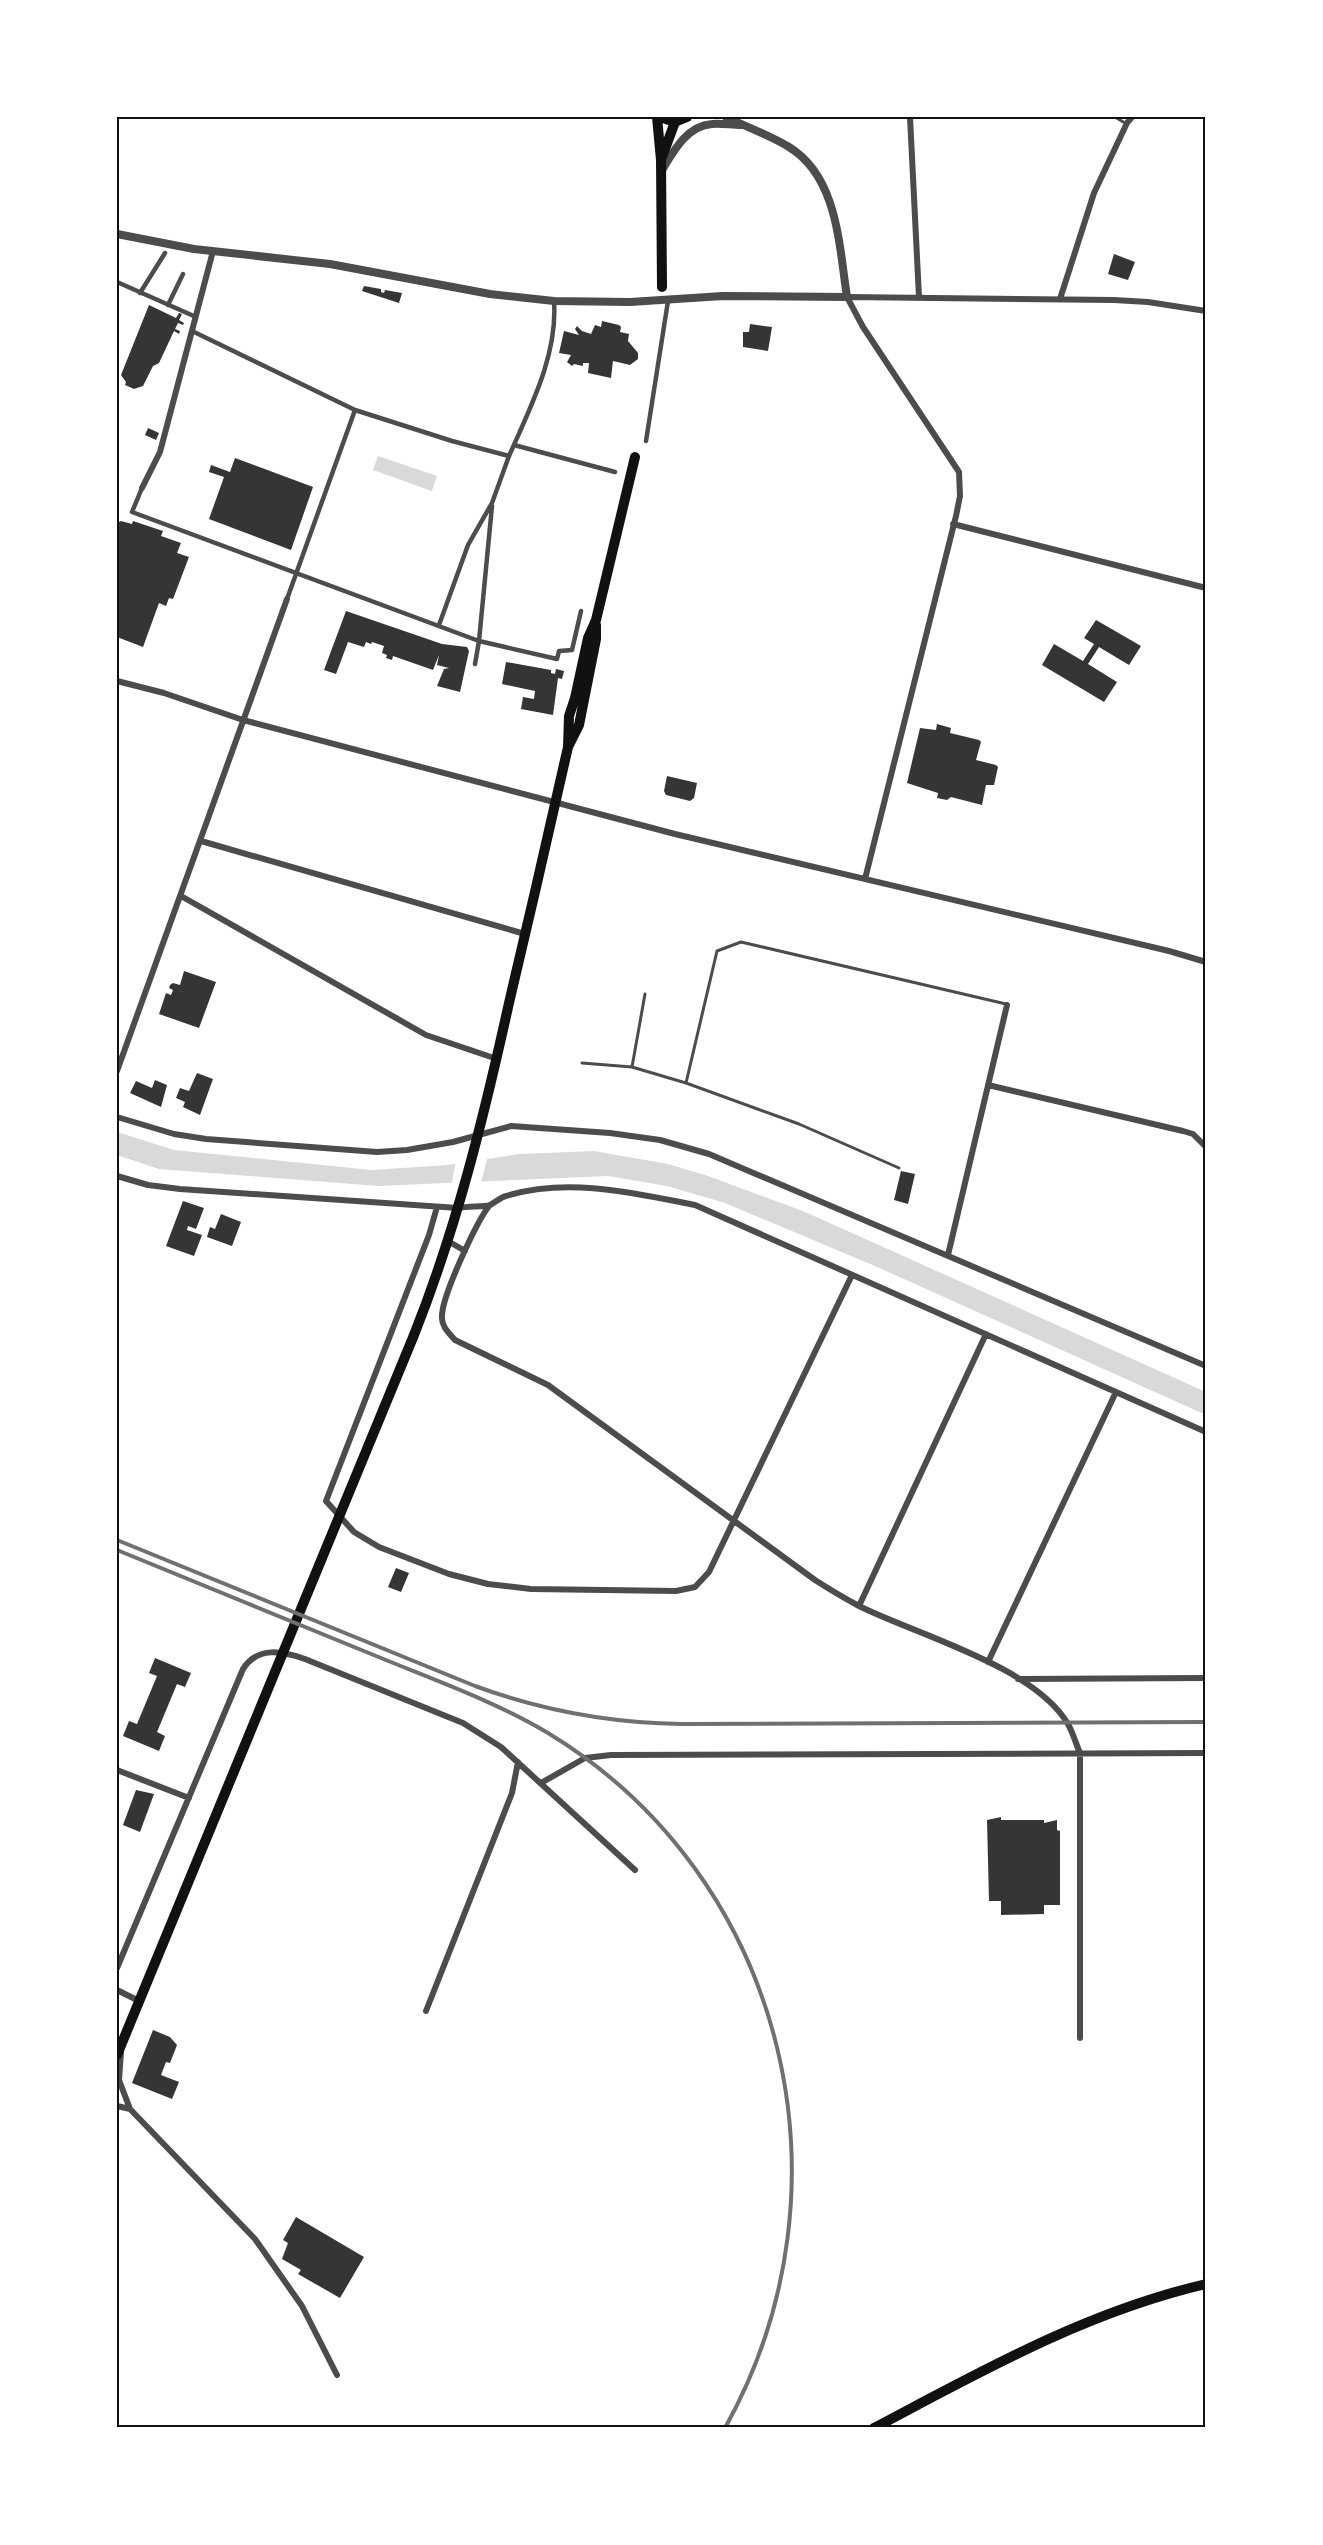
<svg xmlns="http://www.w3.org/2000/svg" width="1323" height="2545" viewBox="0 0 1323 2545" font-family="Karla,sans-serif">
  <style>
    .water { fill: #d9d9d9 }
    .pier { fill: #fff }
    .building { fill: #353535 }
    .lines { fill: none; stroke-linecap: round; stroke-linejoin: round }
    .service { stroke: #4c4c4c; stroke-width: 3 }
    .pedestrian { stroke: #4c4c4c; stroke-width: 4.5 }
    .minor { stroke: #4c4c4c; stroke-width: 6 }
    .tertiary { stroke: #4c4c4c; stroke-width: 8 }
    .primary { stroke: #111; stroke-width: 10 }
    .rail { stroke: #707070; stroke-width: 4 }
    .neatline { fill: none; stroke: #111; stroke-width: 2 }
  </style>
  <rect width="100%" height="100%" fill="#fff"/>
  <path class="water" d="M378,456l59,20 -5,15 -59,-21z
    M117,1132l57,18 197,20 77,-5 71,-11 75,-3 74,13 40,12 95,35 403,181v23l-331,-149 -150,-63 -58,-17 -59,-10 -230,10 -219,-17 -42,-14z"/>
  <path class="pier" d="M488,1156l-8,30 -29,1 5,-26z"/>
  <path class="building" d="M1114,254l21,8 -7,18 -20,-6z
    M364,286l17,3v3l3,1 1,-3 17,3 -3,10 -37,-12z
    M149,305l27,13 3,-5 3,1 -3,6 5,3 -1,2 -5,-2 -3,6 5,2 -1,3 -5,-3 -15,32 -6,3 -10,20 -9,3 -9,-4 1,-3 -5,-7z
    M602,321l17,4 2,2 -1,5 9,2 -1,7 10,12v6l-8,6 -17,-4 -2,17 -23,-5 1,-10h-6v3l-9,-2 -2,2 -5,-4 4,-7 -12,-2 5,-22 15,4 -4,-6 2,-3 5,5 9,3 4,-9 6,2z
    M750,324l22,3 -4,24 -25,-4v-15h6z
    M148,428l11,5 -3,7 -11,-5z
    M235,458l78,29 -22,63 -82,-31 15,-42 -15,-5 2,-7 19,7z
    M121,521l11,3 1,-3 30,10 -2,5 20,7 -4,10 12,4 -16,42 -4,-1 -3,8 -7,-3 -16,44 -26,-10v-114z
    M346,611l96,33 25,3 2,4 -9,41 -23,-6 7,-17 5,-1 -12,-3 2,-10 -6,15 -40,-14 -1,4 -6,-2 1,-3 -5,-2 2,-7 -12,-4 -1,2 -5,-2 -2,5 -16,-5 -12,32 -12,-4z
    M1096,620l45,26 -12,19 -30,-18 -11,17 29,18 -13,20 -62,-37 12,-21 29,17 11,-17 -10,-6z
    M506,662l45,8v3l4,1 1,-5 8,2 -2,8 -4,-1 -5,37 -32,-6 2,-12 11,2 1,-8 -33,-7z
    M937,724l14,4 -1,5 29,7 2,2 -5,18 20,5 2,2 -4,18h-8l-4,20 -31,-8 -4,3 -10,-2 1,-5 -31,-10 13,-55 16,2z
    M667,776l30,7 -3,15 -4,3 -24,-6 -2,-4z
    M184,971l32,11 -17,46 -40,-14 7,-21 5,2 2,-5 -4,-2 1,-3 3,-2 7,2z
    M197,1073l16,6 -13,36 -17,-8 2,-5 -9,-4 4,-10 9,3z
    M155,1080l12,5 -6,22 -31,-14 6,-12 16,7z
    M901,1171l14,3 -7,30 -14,-4z
    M183,1201l21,7 -8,21 -8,-3 -1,4 15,5 -8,21 -28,-10z
    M221,1214l20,8 -9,24 -25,-9 3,-10 5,2z
    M396,1568l13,5 -8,19 -13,-5z
    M155,1658l36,15 -6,14 -8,-3 -20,48 8,4 -6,15 -36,-15 6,-15 8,3 20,-48 -8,-3z
    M136,1790l18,4 -14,38 -17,-7z
    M1001,1817v3h43v3l13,-3v10l3,1v74h-16v9l-43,1v-14h-12l-2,-81z
    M153,2030l17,7 7,8 -7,18 -4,-1 -5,13 18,7 -7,17 -40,-16z
    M296,2217l68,40 -24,41 -42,-24 3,-4 -19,-11 6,-16 -5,-3z"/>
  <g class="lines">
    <path class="service" d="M1115,117l10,6
      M582,1063l50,4 54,16 113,41 100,44
      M632,1067l13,-73
      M686,1083l31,-132 24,-9 265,62"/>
    <path class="pedestrian" d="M117,282l79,35
      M140,293l25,-40
      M168,305l15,-31
      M192,331l163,79
      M646,441l22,-140
      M514,445l101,27
      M509,456c21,-48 49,-101 45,-155
      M142,488l-10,24 347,129 78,18 2,-8 13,-1 9,-39
      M287,599l68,-189 97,31 57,15 -17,47 -24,42 -29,80
      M475,664l4,-23 13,-135"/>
    <path class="minor" d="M910,117l9,180
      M1060,299l34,-106 33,-70 5,-6
      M142,488l18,-36 53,-201
      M953,524l253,64
      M117,681l47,12 79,27 432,114 494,117 37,11
      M201,841l324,93
      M865,879l91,-363 4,-20 -1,-24 -96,-145 -16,-30 267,3 34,2 58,9
      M181,896l245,139 71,24
      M117,1071l170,-472
      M988,1085l195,46 10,3 13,13
      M117,1117l57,17 32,5 171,13 30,-2 46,-8 58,-16 99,7 50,7 49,14 497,212
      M117,1176l31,9 32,4 278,19c10,-2 27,-1 32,-3 6,-3 11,-8 16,-9 62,-19 128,-3 189,9l511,227
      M489,1206c-13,17 -47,90 -47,110 -1,10 7,17 13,24l93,45 267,195c14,9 29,18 44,26 58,29 175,60 209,118 5,9 8,20 12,29v285
      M437,1207l-8,28 -103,266 28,31 25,15 70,27 39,10 43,5 145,2 19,-4 14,-15 143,-297
      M448,1241l17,10
      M948,1255l59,-250
      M859,1606l127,-272
      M988,1662l128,-270
      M1018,1679l188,-1
      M117,1770l72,28
      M541,1783l44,-25 26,-3 595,-2
      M117,1968l126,-299c15,-23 39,-18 62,-10l158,64 38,24 134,123
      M117,1990l22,11
      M426,2011l86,-218 6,-31
      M121,2052l-2,28 11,29
      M117,2106l13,3 125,130 47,67 35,69"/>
    <path class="tertiary" d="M661,172c12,-20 25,-46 51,-48 9,-1 19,1 29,1
      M117,234l77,15 136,15 160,30 64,7 76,1 93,-6 124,1c-8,-51 -9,-120 -58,-150 -20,-12 -42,-20 -63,-30"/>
    <path class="primary" d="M657,117l4,43 1,127
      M660,117l15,5 12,-5
      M662,157l13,-35
      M568,747l11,-22 17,-86v-14
      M117,2055l297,-720c43,-108 70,-219 95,-332 20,-85 40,-171 59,-256l1,-31 6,-18 13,-60 8,-18 39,-163
      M874,2428c108,-57 212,-116 332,-144"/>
    <path class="rail" d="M117,1540l358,146c68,25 135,37 207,38l524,-2
      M117,1550c88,36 176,72 264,108 56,23 115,44 167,75 239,145 311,455 177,695"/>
  </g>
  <rect width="1323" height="2545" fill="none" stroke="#ffffff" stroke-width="237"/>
  <rect x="118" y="118" width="1086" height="2308" class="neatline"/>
</svg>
